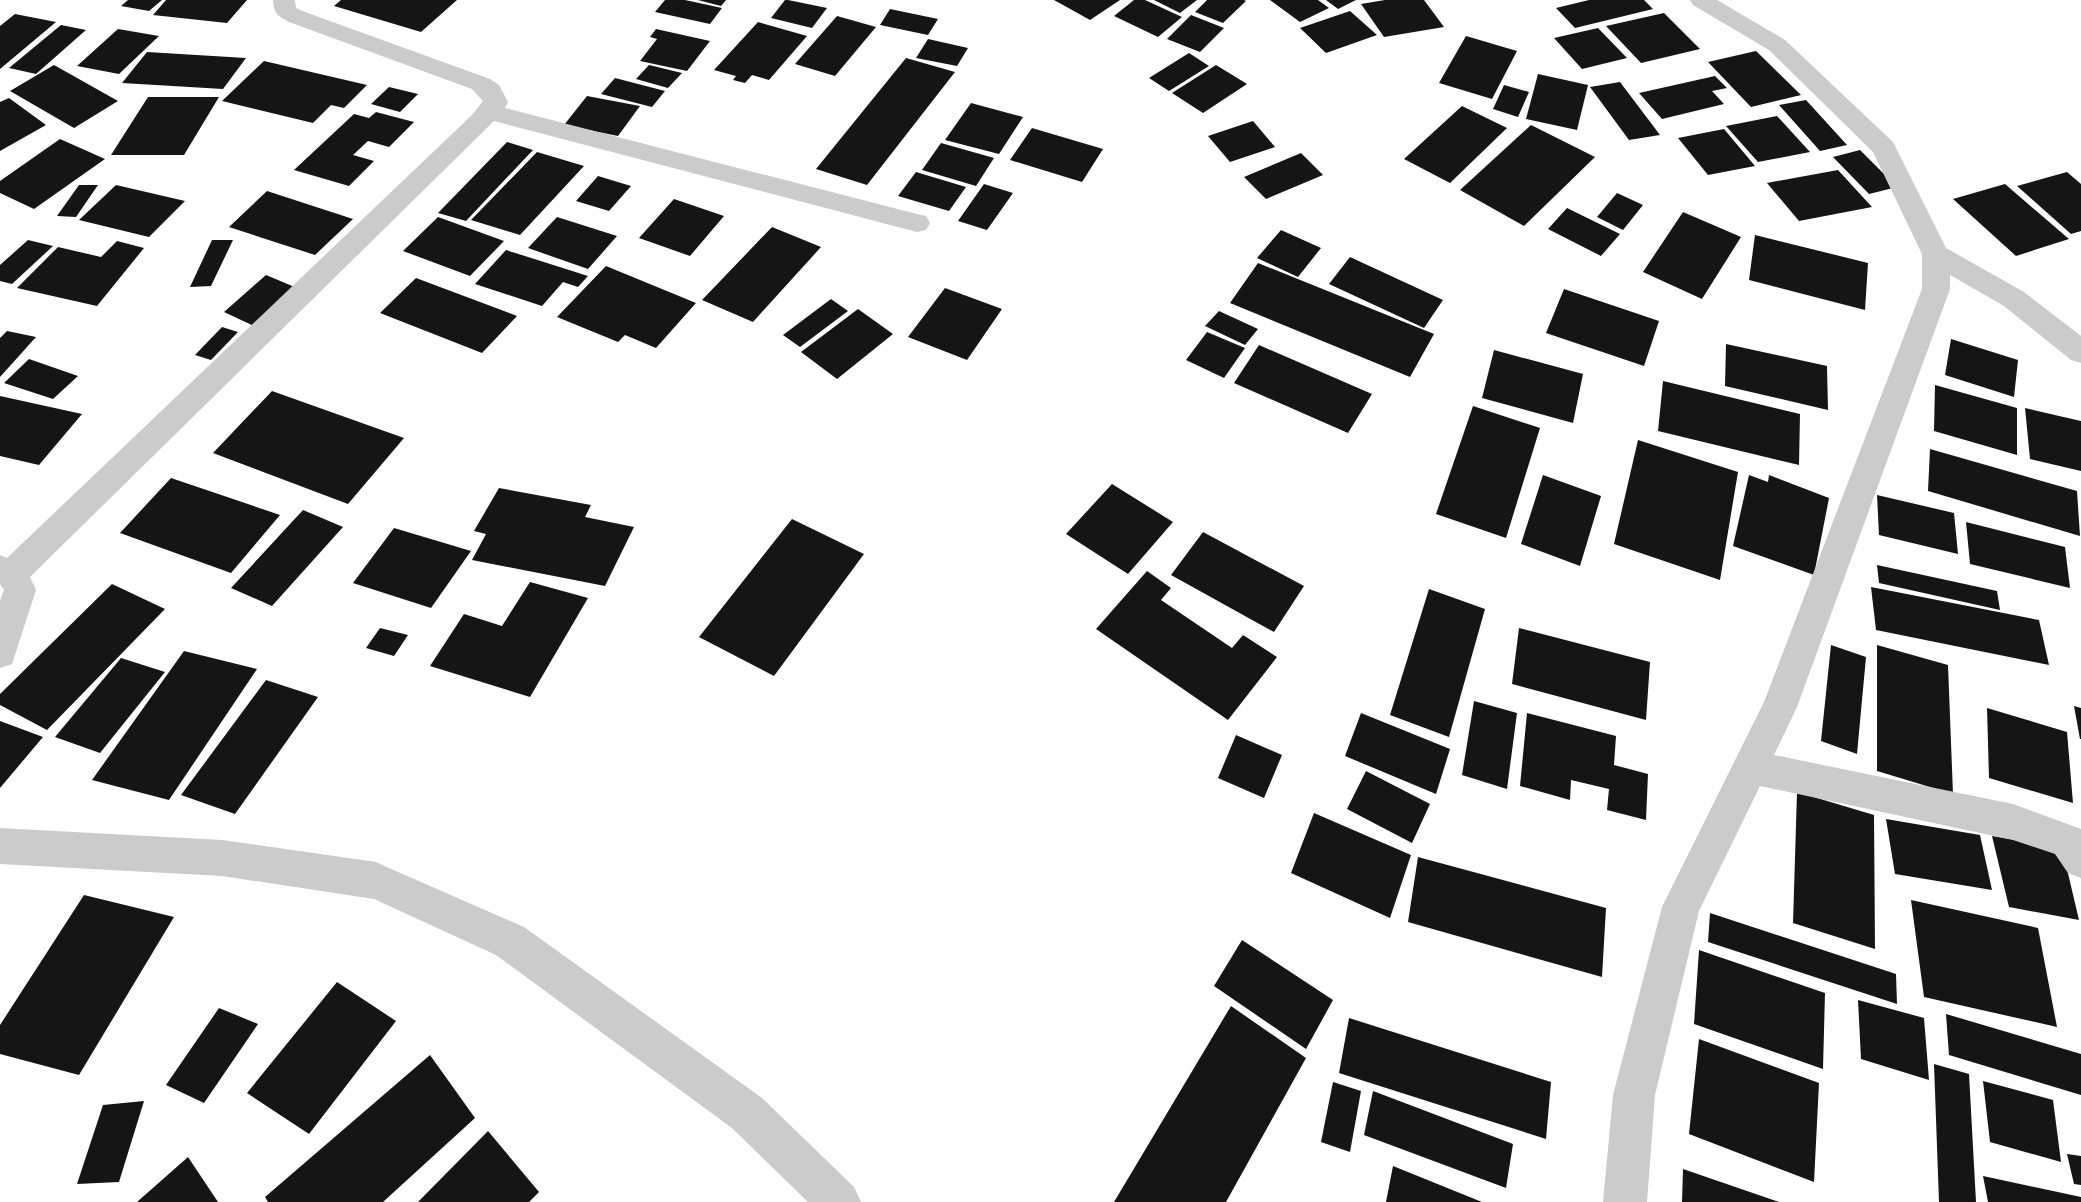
<svg xmlns="http://www.w3.org/2000/svg" width="2081" height="1202" viewBox="0 0 2081 1202" font-family="'IBM Plex Sans',sans-serif">
  <style>
    .building { fill: #151515 }
    .lines { fill: none; stroke-linecap: round; stroke-linejoin: round }
    .street { fill: #cbcbcb; fill-rule: evenodd }
  </style>
  <rect width="100%" height="100%" fill="#fff"/>
  <path class="building" d="M128,0h34l-13,11 -28,-5z
    M166,0h81l-20,23 -74,-8z
    M341,0h116l-36,32 -87,-26z
    M665,0h20l37,8 -12,16 -55,-12z
    M698,0h28l-5,6z
    M785,0h3l39,8 -15,20 -41,-10z
    M1054,0h66l-30,20z
    M1134,0h11l37,17 -24,20 -44,-21z
    M1154,0h43l-17,13z
    M1207,0h37l2,1 -23,22 -28,-11z
    M1270,0h48l11,8 -29,14z
    M1326,0h30l-18,9z
    M1385,0h39l20,27 -60,10 -23,-33z
    M1589,0h55l9,9 -78,19 -19,-20z
    M890,9l48,10 -10,16 -48,-10z
    M1350,11l27,24 -51,18 -26,-25z
    M1664,13l36,36 -59,14 -35,-37z
    M15,14l41,8 -56,47v-43z
    M1191,15l33,13 -24,24 -33,-13z
    M837,16l39,11 -41,49 -40,-12z
    M758,22l49,14 -38,44 -17,-5 -7,8 -12,-3 3,-4 -22,-6z
    M61,25l25,5 -50,44 -27,-6z
    M1598,28l29,30 -45,11 -28,-31z
    M118,29l41,7 -40,38 -42,-8z
    M656,29l54,12 -23,30 -47,-10 17,-22 -7,-2z
    M1466,36l51,15 -25,48 -53,-16z
    M928,39l40,9 -11,18 -41,-8z
    M1756,51l45,44 -50,12 -43,-45z
    M147,52l99,6 -23,31 -101,-6z
    M1189,53l20,13 -40,25 -20,-13z
    M906,58l49,14 -88,113 -51,-16z
    M264,61l103,24 -23,23 -13,-3 -18,18 -91,-22z
    M54,65l64,36 -44,27 -64,-37z
    M649,65l33,8 -14,15 -32,-9z
    M1216,65l31,19 -44,29 -31,-20z
    M1538,74l50,11 -11,45 -51,-11z
    M1715,76l12,12 -15,3 12,13 -62,15 -23,-26z
    M615,78l50,13 -13,16 -51,-13z
    M1620,82l40,53 -31,5 -39,-53z
    M1504,85l25,7 -11,25 -25,-8z
    M389,87l29,7 -18,18 -29,-8z
    M587,96l53,10 -22,30 -54,-11z
    M148,97h71l-35,58h-73z
    M9,98l37,27 -46,26v-49z
    M1806,100l41,45 -27,6 -41,-46z
    M971,103l52,14 -24,37 -54,-14z
    M1462,106l45,22 -57,55 -46,-24z
    M376,112l38,10 -25,25 -21,-6 -15,14 21,6 -25,25 -55,-16 60,-56 15,4z
    M1777,116l33,36 -52,10 -32,-36z
    M1253,121l22,26 -45,15 -22,-26z
    M1531,125l64,32 -71,69 -64,-36z
    M1032,128l71,21 -21,33 -72,-22z
    M1724,129l31,37 -47,9 -30,-37z
    M60,139l45,20 -71,50 -34,-16v-12z
    M507,142l26,8 -67,71 -28,-8z
    M941,143l53,15 -18,28 -54,-16z
    M1860,150l37,37 -28,7 -36,-37z
    M537,152l47,14 -64,69 -49,-15z
    M1301,153l22,22 -57,24 -22,-22z
    M1838,170l34,37 -73,14 -32,-38z
    M916,172l50,15 -17,24 -51,-15z
    M2067,172l14,12v47l-10,3 -54,-48z
    M598,176l33,10 -22,25 -33,-10z
    M984,184l29,9 -26,37 -29,-9z
    M2005,184l64,55 -53,17 -63,-57z
    M79,185h19l-22,32 -19,-1z
    M116,185l69,16 -36,36 -70,-17z
    M267,191l86,28 -38,36 -86,-28z
    M1617,193l26,12 -20,25 -26,-13z
    M674,199l50,17 -34,40 -51,-18z
    M1567,208l53,26 -19,22 -53,-27z
    M1683,212l58,25 -39,62 -59,-27z
    M438,217l66,24 -34,35 -67,-25z
    M557,217l60,19 -29,33 -60,-21z
    M772,227l49,20 -68,75 -51,-22z
    M1281,230l40,18 -23,29 -41,-19z
    M1755,235l113,28 -3,47 -116,-30z
    M28,240l25,6 -41,38 -12,-3v-16z
    M212,240h21l-22,46 -21,1z
    M117,241l27,7 -47,58 -80,-18 41,-41 43,10z
    M506,250l82,26 -10,11 -15,-5 -21,24 -67,-22z
    M1350,257l93,43 -19,28 -95,-44z
    M1258,263l176,71 -24,43 -180,-74z
    M606,266l90,37 -40,45 -31,-13 -7,7 -61,-25z
    M266,275l31,13 -43,38 -30,-14z
    M416,278l101,38 -35,37 -102,-40z
    M945,288l57,21 -35,51 -59,-23z
    M1564,289l95,32 -15,45 -98,-33z
    M831,299l17,12 -48,36 -17,-12z
    M858,309l35,25 -56,45 -36,-27z
    M1219,311l39,18 -13,16 -40,-19z
    M222,327l16,5 -27,28 -16,-5z
    M7,331l29,6 -36,40v-39z
    M1207,332l38,16 -21,30 -38,-18z
    M1951,339l67,21 -4,37 -69,-22z
    M1726,344l101,22 1,44 -103,-24z
    M1259,345l113,49 -24,39 -114,-50z
    M1494,350l89,24 -10,49 -91,-25z
    M29,359l49,17 -25,23 -49,-16z
    M1663,381l137,33 -1,51 -141,-34z
    M1935,385l82,23v47l-83,-24z
    M272,391l132,47 -56,66 -135,-51z
    M0,396l82,18 -43,51 -39,-9z
    M1473,406l67,22 -34,110 -70,-24z
    M2025,408l56,13v50l-51,-12z
    M1638,440l100,32 -18,108 -106,-36z
    M1930,449l147,42 3,45 -152,-45z
    M1543,475l58,21 -21,70 -59,-22z
    M1749,475l19,7 1,-7 60,23 -15,77 -81,-29z
    M171,478l109,37 -49,58 -111,-40z
    M1112,484l61,38 -45,52 -62,-40z
    M499,488l92,17 -6,12 49,10 -29,59 -133,-26 14,-26 -12,-3z
    M1877,495l77,18 4,41 -79,-19z
    M303,510l40,17 -71,79 -41,-18z
    M792,519l72,35 -90,122 -75,-39z
    M1966,522l99,25 5,41 -100,-24z
    M394,528l77,23 -40,57 -78,-25z
    M1203,532l101,54 -30,46 -103,-57z
    M1877,565l120,26 3,19 -121,-27z
    M1147,571l24,17 -10,12 71,48 11,-13 34,22 -49,63 -132,-91z
    M530,582l58,16 -58,99 -100,-31 34,-52 38,12z
    M112,584l53,25 -118,121 -47,-25v-11z
    M1871,587l168,33 10,45 -173,-35z
    M1429,589l56,20 -36,128 -59,-22z
    M380,628l28,7 -14,21 -28,-8z
    M1519,628l131,34 -4,58 -134,-36z
    M1831,645l35,12 -9,97 -36,-13z
    M1877,645l71,20 5,129 -76,-23z
    M184,651l73,18 -88,131 -77,-20z
    M121,658l44,14 -65,81 -45,-16z
    M266,680l52,17 -83,117 -54,-19z
    M1474,701l43,12 -10,76 -45,-14z
    M2074,706l7,2v31h-1z
    M1987,708l80,24 6,71 -84,-25z
    M1361,713l89,36 -14,45 -91,-38z
    M1527,713l89,23 -2,29 34,9 -2,46 -39,-10 2,-21 -38,-9 -1,20 -50,-14z
    M0,721l43,16 -43,51z
    M1236,735l46,20 -18,43 -46,-20z
    M1366,771l64,33 -18,39 -65,-34z
    M1797,792l77,23 1,134 -82,-26z
    M1314,813l97,42 -21,63 -99,-45z
    M1886,819l94,16 12,55 -97,-16z
    M1992,836l70,12 17,72 -70,-13z
    M1418,857l188,51 -4,69 -194,-55z
    M84,895l90,22 -95,158 -79,-21v-29z
    M1911,900l127,28 19,99 -133,-30z
    M1710,913l186,61 1,30 -189,-62z
    M1242,940l91,60 -27,49 -92,-63z
    M1699,950l126,43 -2,76 -129,-45z
    M337,982l59,39 -87,113 -62,-41z
    M1858,1000l66,18 5,62 -68,-21z
    M1231,1006l75,52 -80,144h-112z
    M219,1008l39,16 -54,79 -38,-18z
    M1946,1014l135,40v41l-132,-40z
    M1349,1018l202,64 -5,57 -207,-66z
    M1699,1039l120,44 -5,99 -125,-48z
    M430,1055l45,63 -92,84h-115l-3,-5z
    M1934,1064l35,10 7,128h-37z
    M1983,1081l70,19 8,62 -71,-20z
    M1333,1082l28,9 -11,61 -29,-10z
    M1373,1091l140,53 -7,44 -142,-53z
    M144,1101l-25,81 -42,2 26,-79z
    M488,1131l51,61 -10,10h-111z
    M2067,1154l14,2v29l-7,-1z
    M188,1157l30,45h-81z
    M1393,1166l89,36h-96z
    M1683,1169l96,33h-97z
    M1983,1176l98,21v5h-93z"/>
  <g class="lines">
    <path class="street" d="M273,0h22l1,8 9,4 185,67 9,6 9,17 -3,6 412,106 9,2 4,7 -4,7 -9,2 -423,-111 -464,456 6,13 -24,74 -12,4v-67l4,-11 -4,-6v-29l7,3 466,-444 10,-13 -11,-12 -183,-67c-12,-6 -15,-9 -16,-22z
      M1690,0h27l68,40 108,102 53,106 78,44 57,44v27l-10,-3 -67,-54 -54,-31v14l-153,418 -23,48 239,49 68,25v49l-13,-5 -13,-19 -42,-14 -253,-54 -61,125 -44,184 -8,107h-44l10,-107 49,-188 102,-205 158,-413v-35l-49,-102 -104,-102 -76,-45z
      M0,828l222,12 154,22 13,6 135,59 238,171 92,89 7,15h-53l-76,-74 -236,-173 -122,-56 -152,-23 -222,-12z"/>
  </g>
</svg>
